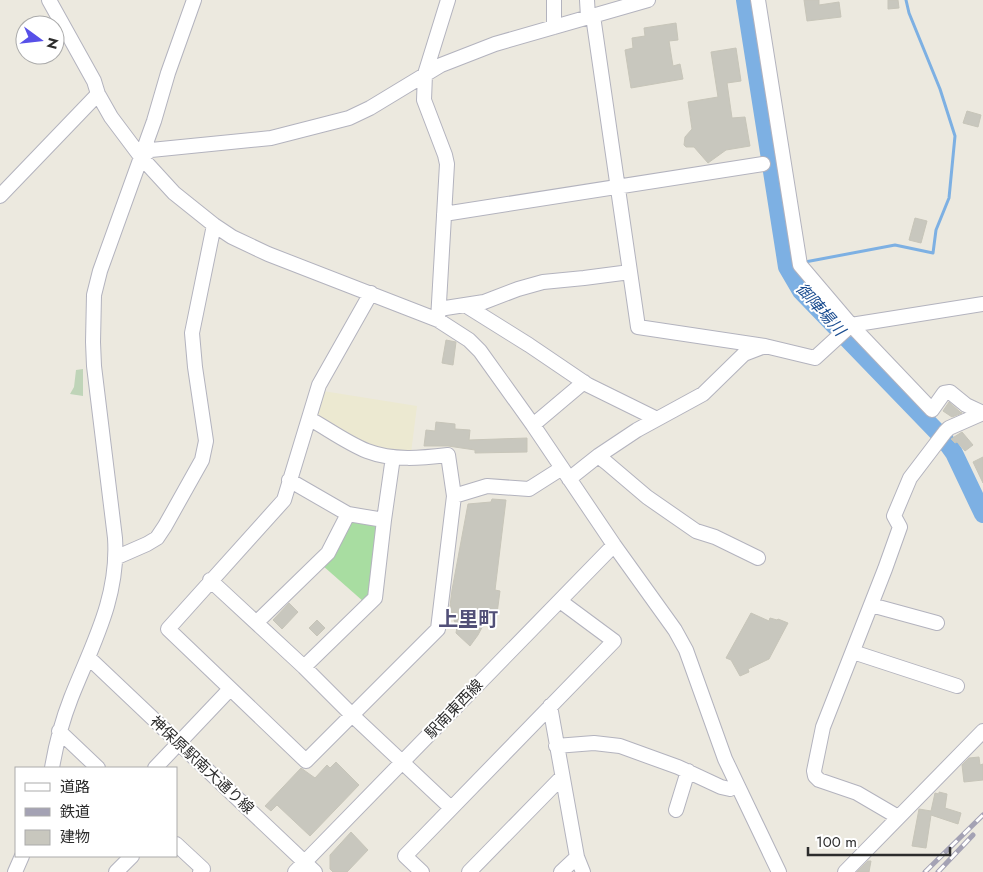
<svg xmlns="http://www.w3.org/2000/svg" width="983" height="872" viewBox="0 0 983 872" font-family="Jost,'Noto Sans JP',sans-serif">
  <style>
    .education { fill: #ece9d1 }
    .green { fill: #a8dda1 }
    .cemetery { fill: #bfd4b8 }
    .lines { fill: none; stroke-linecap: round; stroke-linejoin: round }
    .stream { stroke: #7db0e3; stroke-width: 3 }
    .river { stroke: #7db0e3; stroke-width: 18 }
    .building { fill: #c8c7be; stroke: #c7c5b9 }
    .minor-casing { stroke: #b3b3be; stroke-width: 16 }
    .minor { stroke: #fff; stroke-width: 14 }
    .rail-casing { stroke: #a4a2b4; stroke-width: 5 }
    .rail { stroke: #fff; stroke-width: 3; stroke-dasharray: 9; stroke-linecap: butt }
    .labels { text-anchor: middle; stroke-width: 4; stroke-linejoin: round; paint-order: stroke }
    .street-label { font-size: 15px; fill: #2c2c2c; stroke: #fff }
    .water-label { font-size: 16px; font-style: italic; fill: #1b4d90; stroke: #fff }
    .district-label { font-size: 20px; font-weight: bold; fill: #525078; stroke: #fff }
  </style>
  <rect width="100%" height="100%" fill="#ece9df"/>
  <path class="education" d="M323,391l94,15 -6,47 -39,-4 -57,-35z"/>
  <path class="green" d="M350,518l27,3 -7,75 -6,6 -42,-37z"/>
  <path class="cemetery" d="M83,369v27l-13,-2 4,-7 2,-17z"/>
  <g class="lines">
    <path class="stream" d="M805,262l90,-17 38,8 3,-23 13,-32 6,-62 -15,-47 -31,-76 -3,-13
      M787,267l7,-2"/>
    <path class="river" d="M745,0l42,267 14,24 143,148 10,14 29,61"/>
  </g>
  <path class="building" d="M804,0h15v5l20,-3 2,15 -34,4z
    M888,0h10l1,8 -11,1z
    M676,23l2,17 -9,1 4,25 7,-2 3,15 -52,9 -6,-38 8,-2 -1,-10 13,-2 -1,-8z
    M736,48l5,33 -14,2 5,35 13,-1 5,29 -24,4 -18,13 -14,-16h-8l-2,-2 1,-8 7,-8 -4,-27 30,-5 -7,-45z
    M967,111l14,4 -3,12 -15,-4z
    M915,218l12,3 -6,22 -12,-3z
    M446,340l10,2 -3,23 -11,-2z
    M949,402l11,10 2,1 -10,4 -9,-6z
    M436,422l19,2v5l15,1 -1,10 58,-2v14l-52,1v-3l-27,-4h-24l2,-16 9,1z
    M962,432l11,13 -8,6 -8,-9 -2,1 -4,-4z
    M983,457v26l-10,-21z
    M492,499l14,1 -11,90 5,1 -4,30 -9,-3 -9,17 -8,11 -14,-13 1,-6 -3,-7 1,-7 -5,-1 1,-6h-1l2,-16 16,-86 23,-2z
    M289,603l9,9 -16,17 -9,-9z
    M751,613l18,8 1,-3 7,2 1,-1 10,4 -19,36 -21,10 1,3 -9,4 -9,-16 -5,-2z
    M317,620l8,8 -8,8 -8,-8z
    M979,757l1,8 3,-1v16l-19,2 -2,-17 7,-7z
    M336,762l23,23 -49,51 -33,-31 -6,6 -6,-5 36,-38 14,10 12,-13 3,3z
    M939,792l8,2 -2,14 16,5 -3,11 -27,-9 -5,33 -14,-2 7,-37 12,2 4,-18 4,1z
    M351,832l17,18 -21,22h-14l-3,-3v-14z
    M868,861h3l-2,11h-12z"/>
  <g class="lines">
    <g class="minor-casing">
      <path id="minor" d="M49,0l45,81 4,13 13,23 30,40 33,36 40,32 18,12 36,17 170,66 31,20 11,11 53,74 81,120 61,85 11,20 39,109 54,113
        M587,0l1,17
        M758,0l42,265 51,60 81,85 12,-17 6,-1 16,13 17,8
        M593,16l45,311 127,19 50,12 36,-33 132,-21
        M554,27v-27
        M141,157l10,-7 120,-12 78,-20 21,-10 71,-43 54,-21 153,-44
        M0,196l98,-102
        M444,214l319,-50
        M465,305l64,40 59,40 69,34
        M439,309l45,-7 34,-13 25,-7 41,-4 46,-6
        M438,320l9,-156 -2,-9 -21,-55 1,-26 23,-74
        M310,419c18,10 37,24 57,32 26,10 55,7 81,4l6,41 -16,133 -132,132 -138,-132 116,-129 35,-115 52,-92
        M533,425l51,-43
        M598,456l9,7 40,34 49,34 19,6 43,21
        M569,479l29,-23 39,-26 66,-36 41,-40 21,-8
        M289,480l59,34 36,6
        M454,496l33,-10 42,3 33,-21
        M115,558l32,-14 10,-6 8,-12 37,-66 4,-19 -11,-74 -3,-34 22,-108
        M210,580l94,87 48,48 99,93
        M871,605l66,18
        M257,622l71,-69 20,-39
        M853,652l104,34
        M89,658l226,214
        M304,667l71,-69 9,-78 9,-63
        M550,706l27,151 6,15
        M59,731l39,37
        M556,746l38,-3 26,3 58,21 43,20 9,2 7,-3
        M52,768c4,-24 10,-47 19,-70 21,-53 48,-100 44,-160l-21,-172 -1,-24 1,-47 6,-24 54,-150 14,-48 26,-73
        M155,768l75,-79
        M676,810l12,-39
        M898,817l-41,-24 -38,-13 -4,-4 -1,-5 9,-44 62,-158 15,-42 -6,-11 16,-38 35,-46 4,-4 34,-15
        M176,844l27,25 -3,3
        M15,872l7,-16
        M116,872l16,-16
        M295,872l319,-327
        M422,872l-17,-16 209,-215 -54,-40
        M469,872l93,-95
        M561,872l16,-15
        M845,872l138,-141"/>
    </g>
    <use href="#minor" class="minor"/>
    <g class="rail-casing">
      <path id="rail" d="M925,872l58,-57
        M938,872l35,-37"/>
    </g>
    <use href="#rail" class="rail"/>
  </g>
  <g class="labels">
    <g class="street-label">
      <text transform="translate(454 709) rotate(-46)" y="5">駅南東西線</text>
      <text transform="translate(202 765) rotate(43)" y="5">神保原駅南大通り線</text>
    </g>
    <g class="water-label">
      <text transform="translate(821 309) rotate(48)" y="6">御陣場川</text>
    </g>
    <g class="district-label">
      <text x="468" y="626">上里町</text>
    </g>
  </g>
  <rect x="15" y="767" width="162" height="90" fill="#ffffff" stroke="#ababab"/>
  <rect x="25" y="783" width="25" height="8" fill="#ffffff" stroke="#ababab"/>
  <text x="60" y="792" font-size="15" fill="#2c2c2c">道路</text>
  <rect x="25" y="808" width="25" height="8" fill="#a4a2b4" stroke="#ababab"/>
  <text x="60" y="817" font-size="15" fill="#2c2c2c">鉄道</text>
  <rect x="25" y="830" width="25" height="15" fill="#c8c7be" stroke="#ababab"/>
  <text x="60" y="842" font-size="15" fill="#2c2c2c">建物</text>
  <g transform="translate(40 40) rotate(105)"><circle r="24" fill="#ffffff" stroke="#ababab"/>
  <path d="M0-4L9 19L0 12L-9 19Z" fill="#5750e8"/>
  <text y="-8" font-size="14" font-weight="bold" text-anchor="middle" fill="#2c2c2c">N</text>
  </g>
  <path d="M808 847v8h142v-8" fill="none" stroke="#2c2c2c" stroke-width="2.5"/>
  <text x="816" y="847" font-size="15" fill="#2c2c2c" stroke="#ffffff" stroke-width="4" paint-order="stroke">100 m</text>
</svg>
